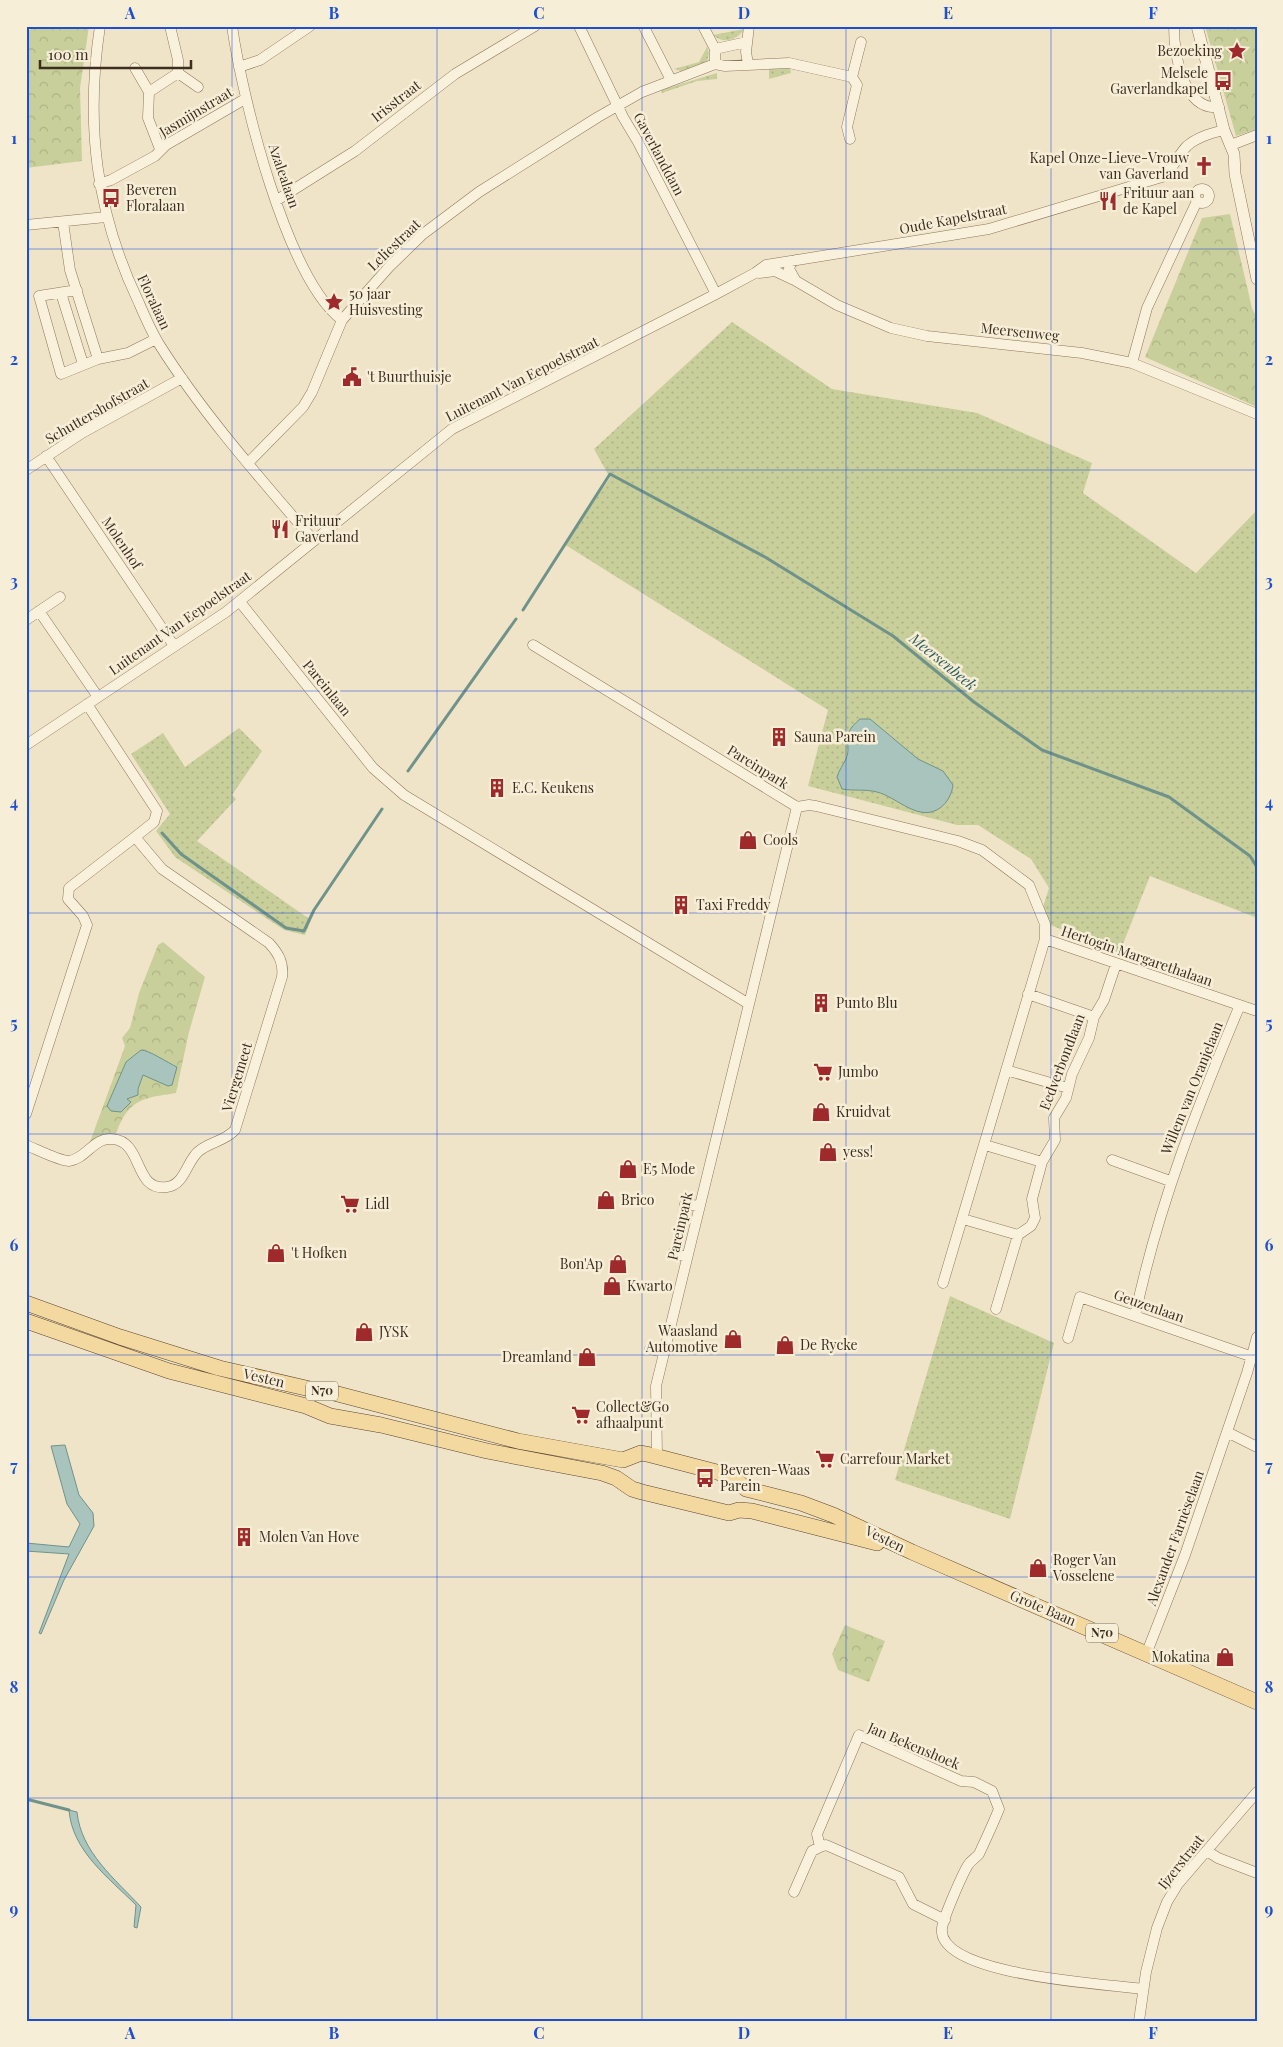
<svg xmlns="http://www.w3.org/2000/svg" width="1283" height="2047" viewBox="0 0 1283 2047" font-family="'Playfair Display',serif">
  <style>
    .grass { fill: url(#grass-dots) }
    .park { fill: url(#park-crowns) }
    .water { fill: #a9c4bc; stroke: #6f938a }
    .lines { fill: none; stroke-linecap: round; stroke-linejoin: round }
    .stream { stroke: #6f938a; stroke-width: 3 }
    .minor-casing { stroke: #8d765c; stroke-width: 11 }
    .tertiary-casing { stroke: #8d765c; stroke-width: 12 }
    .primary-casing { stroke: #5b4430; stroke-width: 16 }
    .minor { stroke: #faf1dc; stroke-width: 10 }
    .tertiary { stroke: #faf1dc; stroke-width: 11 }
    .primary { stroke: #f3d9a0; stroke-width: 15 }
    .grid { fill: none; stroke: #1d4ed8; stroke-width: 1; stroke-opacity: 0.55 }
    .labels { text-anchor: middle; stroke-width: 5; stroke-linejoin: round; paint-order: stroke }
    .shield { fill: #f7eed8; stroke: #756857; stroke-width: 1 }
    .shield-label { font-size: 12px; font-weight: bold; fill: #3d2e20 }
    .poi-label { font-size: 14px; fill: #3d2e20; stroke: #f7eed8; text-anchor: start }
    .street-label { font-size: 14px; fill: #3d2e20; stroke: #f7eed8 }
    .water-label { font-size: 15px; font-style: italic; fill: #2f5d5a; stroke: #f7eed8 }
    .neatline { fill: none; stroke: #1d4ed8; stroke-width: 2 }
    .grid-label { font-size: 16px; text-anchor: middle; font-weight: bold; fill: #1d4ed8 }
  </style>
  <defs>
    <pattern id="grass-dots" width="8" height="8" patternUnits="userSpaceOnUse" patternTransform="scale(1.25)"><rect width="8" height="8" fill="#c9cf9b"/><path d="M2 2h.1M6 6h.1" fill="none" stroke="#aeb285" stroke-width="1.8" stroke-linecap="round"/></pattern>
    <pattern id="park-crowns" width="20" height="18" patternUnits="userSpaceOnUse" patternTransform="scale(1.25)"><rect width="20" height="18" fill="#c9cf9b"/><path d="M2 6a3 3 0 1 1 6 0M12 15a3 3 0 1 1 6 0" fill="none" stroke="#aeb285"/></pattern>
  </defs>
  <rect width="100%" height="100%" fill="#f0e4c8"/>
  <path class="grass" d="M744,29c-7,12 -21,15 -31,6z
    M707,47l2,6 -2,9 -26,9 -7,-2 25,-7z
    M790,67l1,6 -22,6v-11z
    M717,73v6l-20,2 -35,12 -1,-3z
    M732,322l100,67 145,24 115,50 -9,30 113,80 61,-63v408l-107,-42 -31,78 -80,-34 10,-32 -18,-29 -53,-34h-21l-149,-39 20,-76 -264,-166 46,-66 -16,-29z
    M239,728l23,23 -30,44 4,4 -39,42 114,79 -6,15 -21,-5 -109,-73 -19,-26 14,-17 -39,-60 32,-21 22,34z
    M950,1296l104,47 -44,176 -115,-39z"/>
  <path class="park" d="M35,26h54l-9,62 2,73 -56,7v-135z
    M1205,26h52v103l-21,7z
    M1230,214l22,94 5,10v89l-112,-50 57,-139z
    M163,942l42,35 -16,55 -13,61c-33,5 -48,6 -60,41l-26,8 35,-96 -3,-8 8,-10 9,-35 19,-48z
    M845,1625l40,16 -16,41 -31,-12 -6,-16z"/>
  <path class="water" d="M860,719h10l48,40 25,12 10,14c-1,9 -6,18 -13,23 -21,15 -43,-11 -63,-16 -12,-3 -23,-1 -35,-3l-5,-12c2,-7 6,-12 9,-18 7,-18 -8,-21 14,-40z
    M141,1050c8,0 27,13 36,17l-5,18 -4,1 -25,-11 -5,14v6l-11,4 4,3 -10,10 -10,-1 -4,-5 19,-44z
    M65,1445l14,50 14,18 1,13 -30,54 -23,54 -2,-1 30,-79 -43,-3v-8l43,4 11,-23 -13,-20 -16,-58z
    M69,1810l8,2c4,40 38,67 64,95l-4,21 -3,-1 2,-22c-27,-27 -64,-54 -67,-95z"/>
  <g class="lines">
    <path class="stream" d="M523,610l87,-136 155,83 128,79 81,66 68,48 127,47 81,59 7,11
      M408,771l108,-152
      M162,833l19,21 105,74 18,3 10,-21 68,-101
      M26,1799l43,11"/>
    <g class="minor-casing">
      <path id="minor" d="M100,26c-15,99 -4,187 39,277 6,14 12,28 20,41 44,70 101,134 155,197
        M170,26l8,34v13l20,14
        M232,26c10,70 54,252 110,294
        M579,26l44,91 15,25 78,152
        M703,26l12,23v15
        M1174,26c0,26 8,85 45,81
        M645,29l26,51
        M715,49l32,-7
        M748,64l-2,-12 3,-26
        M239,67l21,-7 50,-34
        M135,68l14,24 29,-19
        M852,77l9,-35
        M149,92l-1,26 12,31
        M1231,145l26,-10
        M99,184l12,-4 44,-24 11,-11 79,-46
        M1195 196a7 7 0 1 1 14 0a7 7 0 1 1-14 0Z
        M277,200l78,-49 100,-77 80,-48
        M63,222l7,48 28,89
        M26,225l80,-8
        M796,260l-5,3 -2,6 7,12 41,24 54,23 36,8 155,17 50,10 125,51
        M759,273l16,-2 19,9
        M77,290l-38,6 22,78 37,-15 30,-6 28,-14
        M61,293l22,71
        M1132,363l15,-55 50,-107
        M46,456l128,190
        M249,462l54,-55 9,-15 30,-72 47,-53 34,-33 56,-42 119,-75 44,-25 73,-28 10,2 64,-3 63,14 5,8 -10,42 3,12
        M26,470l56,-37 100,-55
        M240,602l133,166 31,27 345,209
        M39,611l59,86
        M26,620l34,-23
        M533,645l264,162
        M26,745l200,-133 226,-183 264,-135 39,-21 11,-8 223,-36 173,-52c12,-8 15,-21 25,-31 10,-9 24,-13 37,-16
        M797,807l12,-2 7,1 142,35 24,9 47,35 16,39v15l212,72
        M1028,994l66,23
        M1006,1070l62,18
        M26,1114l61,-189 -4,-9 -15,-17 1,-11 66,-51
        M26,1145c10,4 33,16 43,16 17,-2 25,-24 43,-22 32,2 21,53 55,48 18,-2 20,-27 32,-36 11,-9 26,-10 36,-21l47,-153c2,-15 -4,-24 -13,-34l-107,-74 -27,-32 19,-15 3,-11 -70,-107
        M985,1145l57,17
        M1112,1160l58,21
        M685,1204l14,2
        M963,1219l55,16
        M673,1253l14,4
        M943,1283l102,-344
        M996,1309l22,-74 13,-9 4,-8 -3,-19 10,-37 13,-22 -1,-22 12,-20 6,-24 17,-36 5,-21 10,-17 12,-36
        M1135,1316c23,-110 62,-208 105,-311
        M1068,1338l12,-41 170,59
        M650,1349l15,3
        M1227,1432l30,15
        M657,1457l-1,-71 141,-579
        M1147,1652l38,-97 62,-182 10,-36
        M820,1847l6,-2 73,32 14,27 32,16
        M1207,1851l11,7 39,15
        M794,1892l18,-41 8,-4 -3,-13 42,-99 102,46 13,1 18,9 7,18c-6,15 -13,30 -20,45 -3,4 -8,6 -11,11 -6,10 -24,51 -26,63 -6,48 168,56 201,61
        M1139,2021l7,-49 11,-44 10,-26 11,-18 79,-92"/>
    </g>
    <g class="tertiary-casing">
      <path id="tertiary" d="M1197,26l27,104 10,24 1,20 22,105"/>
    </g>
    <g class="primary-casing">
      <path id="primary" d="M26,1303l94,34 99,31 91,21 24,4 184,48 105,19 18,-7 10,2 81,21 14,13 55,14 32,12 79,37 345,150
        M26,1321l143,50 137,35 24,10 51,9 106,26 115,22 14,5 16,11 10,3 87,21 10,-3 13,1 125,32"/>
    </g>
    <use href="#minor" class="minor"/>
    <use href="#tertiary" class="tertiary"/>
    <use href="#primary" class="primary"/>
  </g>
  <path class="grid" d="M232,26v1995M437,26v1995M642,26v1995M846,26v1995M1051,26v1995M26,249h1231M26,470h1231M26,691h1231M26,913h1231M26,1134h1231M26,1355h1231M26,1577h1231M26,1798h1231"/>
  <defs>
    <g id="sight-bare" transform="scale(1.5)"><path d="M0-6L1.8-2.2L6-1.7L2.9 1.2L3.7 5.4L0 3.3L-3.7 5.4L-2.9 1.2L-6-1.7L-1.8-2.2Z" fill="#9e2a2b" stroke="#f7eed8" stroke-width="2.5" paint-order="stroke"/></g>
    <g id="bus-bare" transform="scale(1.5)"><path d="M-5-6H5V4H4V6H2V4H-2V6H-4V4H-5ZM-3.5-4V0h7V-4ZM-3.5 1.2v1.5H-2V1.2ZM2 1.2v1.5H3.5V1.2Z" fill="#9e2a2b" stroke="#f7eed8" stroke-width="2.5" paint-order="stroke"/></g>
    <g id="church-bare" transform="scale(1.5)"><path d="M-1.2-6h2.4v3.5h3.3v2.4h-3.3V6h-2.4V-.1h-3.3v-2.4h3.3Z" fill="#9e2a2b" stroke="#f7eed8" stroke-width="2.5" paint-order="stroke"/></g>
    <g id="restaurant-bare" transform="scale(1.5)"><path d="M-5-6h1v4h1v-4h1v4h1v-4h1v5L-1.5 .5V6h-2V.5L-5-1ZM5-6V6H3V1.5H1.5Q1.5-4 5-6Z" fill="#9e2a2b" stroke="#f7eed8" stroke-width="2.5" paint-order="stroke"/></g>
    <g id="civic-bare" transform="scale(1.5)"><path d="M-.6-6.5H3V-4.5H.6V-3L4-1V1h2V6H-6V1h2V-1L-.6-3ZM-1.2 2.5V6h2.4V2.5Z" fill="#9e2a2b" stroke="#f7eed8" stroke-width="2.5" paint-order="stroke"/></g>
    <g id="building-bare" transform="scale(1.5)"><path d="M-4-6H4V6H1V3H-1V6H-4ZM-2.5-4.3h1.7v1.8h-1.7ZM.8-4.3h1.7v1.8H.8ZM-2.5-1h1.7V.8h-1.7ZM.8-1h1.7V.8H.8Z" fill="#9e2a2b" stroke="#f7eed8" stroke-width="2.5" paint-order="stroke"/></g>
    <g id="shop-bare" transform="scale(1.5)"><path d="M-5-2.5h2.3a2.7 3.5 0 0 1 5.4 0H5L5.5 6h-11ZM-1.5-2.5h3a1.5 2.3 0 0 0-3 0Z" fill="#9e2a2b" stroke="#f7eed8" stroke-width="2.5" paint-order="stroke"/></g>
    <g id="supermarket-bare" transform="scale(1.5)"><path d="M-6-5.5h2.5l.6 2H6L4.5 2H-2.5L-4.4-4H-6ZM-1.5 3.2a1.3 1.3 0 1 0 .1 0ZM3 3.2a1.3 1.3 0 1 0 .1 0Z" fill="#9e2a2b" stroke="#f7eed8" stroke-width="2.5" paint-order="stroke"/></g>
  </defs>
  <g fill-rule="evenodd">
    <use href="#sight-bare" x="1237" y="51"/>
    <use href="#bus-bare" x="1223" y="81"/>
    <use href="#church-bare" x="1204" y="166"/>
    <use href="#bus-bare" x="111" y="198"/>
    <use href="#restaurant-bare" x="1108" y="201"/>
    <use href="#sight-bare" x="334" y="302"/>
    <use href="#civic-bare" x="352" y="377"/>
    <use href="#restaurant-bare" x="280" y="529"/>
    <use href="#building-bare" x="779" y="737"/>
    <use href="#building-bare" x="497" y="788"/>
    <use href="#shop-bare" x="748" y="840"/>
    <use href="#building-bare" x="681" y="905"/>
    <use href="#building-bare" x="821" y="1003"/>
    <use href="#supermarket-bare" x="823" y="1072"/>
    <use href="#shop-bare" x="821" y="1112"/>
    <use href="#shop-bare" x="828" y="1152"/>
    <use href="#shop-bare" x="628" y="1169"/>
    <use href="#shop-bare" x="606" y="1200"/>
    <use href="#supermarket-bare" x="350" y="1204"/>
    <use href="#shop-bare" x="276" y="1253"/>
    <use href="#shop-bare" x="618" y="1264"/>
    <use href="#shop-bare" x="612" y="1286"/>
    <use href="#shop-bare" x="364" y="1332"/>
    <use href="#shop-bare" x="733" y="1339"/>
    <use href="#shop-bare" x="785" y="1345"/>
    <use href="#shop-bare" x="587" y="1357"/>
    <use href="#supermarket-bare" x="581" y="1415"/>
    <use href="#supermarket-bare" x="825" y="1459"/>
    <use href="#bus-bare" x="705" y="1478"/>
    <use href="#building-bare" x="244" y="1537"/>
    <use href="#shop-bare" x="1038" y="1568"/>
    <use href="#shop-bare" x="1225" y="1657"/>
  </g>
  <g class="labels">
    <g class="shield">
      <rect x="306" y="1381.5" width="32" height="19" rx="4"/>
      <rect x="1086" y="1623.5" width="32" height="19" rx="4"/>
    </g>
    <g class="shield-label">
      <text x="322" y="1395">N70</text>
      <text x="1102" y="1637">N70</text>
    </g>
    <g class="poi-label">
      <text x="1222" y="56" text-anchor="end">Bezoeking</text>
      <text x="1208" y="78" text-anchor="end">Melsele<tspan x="1208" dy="16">Gaverlandkapel</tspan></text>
      <text x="1189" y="163" text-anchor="end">Kapel Onze-Lieve-Vrouw<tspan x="1189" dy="16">van Gaverland</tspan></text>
      <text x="126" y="195">Beveren<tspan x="126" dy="16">Floralaan</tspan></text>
      <text x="1123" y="198">Frituur aan<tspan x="1123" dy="16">de Kapel</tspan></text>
      <text x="349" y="299">50 jaar<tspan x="349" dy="16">Huisvesting</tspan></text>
      <text x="367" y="382">'t Buurthuisje</text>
      <text x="295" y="526">Frituur<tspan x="295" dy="16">Gaverland</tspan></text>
      <text x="794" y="742">Sauna Parein</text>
      <text x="512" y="793">E.C. Keukens</text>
      <text x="763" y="845">Cools</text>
      <text x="696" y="910">Taxi Freddy</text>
      <text x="836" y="1008">Punto Blu</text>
      <text x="838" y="1077">Jumbo</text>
      <text x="836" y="1117">Kruidvat</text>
      <text x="843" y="1157">yess!</text>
      <text x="643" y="1174">E5 Mode</text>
      <text x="621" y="1205">Brico</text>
      <text x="365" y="1209">Lidl</text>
      <text x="291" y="1258">'t Hofken</text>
      <text x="603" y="1269" text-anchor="end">Bon'Ap</text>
      <text x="627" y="1291">Kwarto</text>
      <text x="718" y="1336" text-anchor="end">Waasland<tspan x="718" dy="16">Automotive</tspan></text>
      <text x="379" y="1337">JYSK</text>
      <text x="800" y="1350">De Rycke</text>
      <text x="572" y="1362" text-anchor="end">Dreamland</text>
      <text x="596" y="1412">Collect&amp;Go<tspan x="596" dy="16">afhaalpunt</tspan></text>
      <text x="840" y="1464">Carrefour Market</text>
      <text x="720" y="1475">Beveren-Waas<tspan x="720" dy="16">Parein</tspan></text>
      <text x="259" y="1542">Molen Van Hove</text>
      <text x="1053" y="1565">Roger Van<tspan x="1053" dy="16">Vosselene</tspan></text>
      <text x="1210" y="1662" text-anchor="end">Mokatina</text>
    </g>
    <g class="street-label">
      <text transform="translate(396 101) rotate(-38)" y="5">Irisstraat</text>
      <text transform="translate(196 112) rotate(-31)" y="5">Jasmijnstraat</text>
      <text transform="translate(659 154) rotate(62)" y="5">Gaverlanddam</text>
      <text transform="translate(284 176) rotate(71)" y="5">Azalealaan</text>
      <text transform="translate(953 219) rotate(-11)" y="5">Oude Kapelstraat</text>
      <text transform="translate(394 245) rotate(-44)" y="5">Leliestraat</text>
      <text transform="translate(154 302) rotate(65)" y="5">Floralaan</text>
      <text transform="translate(1020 332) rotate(6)" y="5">Meersenweg</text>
      <text transform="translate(522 379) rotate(-27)" y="5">Luitenant Van Eepoelstraat</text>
      <text transform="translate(97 411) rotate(-30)" y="5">Schuttershofstraat</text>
      <text transform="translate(122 543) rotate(56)" y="5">Molenhof</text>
      <text transform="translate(180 623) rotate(-35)" y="5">Luitenant Van Eepoelstraat</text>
      <text transform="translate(327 688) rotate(51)" y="5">Pareinlaan</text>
      <text transform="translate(758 767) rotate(32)" y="5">Pareinpark</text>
      <text transform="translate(1137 956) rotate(19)" y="5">Hertogin Margarethalaan</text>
      <text transform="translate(1062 1062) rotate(-69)" y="5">Eedverbondlaan</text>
      <text transform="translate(237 1077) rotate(-73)" y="5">Viergemeet</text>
      <text transform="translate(1192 1088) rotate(-68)" y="5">Willem van Oranjelaan</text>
      <text transform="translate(680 1226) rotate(-77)" y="5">Pareinpark</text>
      <text transform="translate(1149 1306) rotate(19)" y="5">Geuzenlaan</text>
      <text transform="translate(264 1378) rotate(13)" y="5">Vesten</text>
      <text transform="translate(1175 1538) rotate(-70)" y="5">Alexander Farnèselaan</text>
      <text transform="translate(885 1539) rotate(26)" y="5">Vesten</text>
      <text transform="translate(1043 1608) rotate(23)" y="5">Grote Baan</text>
      <text transform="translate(914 1746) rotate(23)" y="5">Jan Bekenshoek</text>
      <text transform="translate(1181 1862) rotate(-52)" y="5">Ijzerstraat</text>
    </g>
    <g class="water-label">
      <text transform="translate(943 662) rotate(39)" y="5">Meersenbeek</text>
    </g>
  </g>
  <rect width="1283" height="2047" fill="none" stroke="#f7eed8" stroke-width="55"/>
  <path d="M40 60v8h151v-8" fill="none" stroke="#3d2e20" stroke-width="2.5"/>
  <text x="48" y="60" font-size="15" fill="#3d2e20" stroke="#f7eed8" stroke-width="4" paint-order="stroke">100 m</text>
  <rect x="28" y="28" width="1228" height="1992" class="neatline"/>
  <g class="grid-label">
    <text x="130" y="19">A</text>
    <text x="334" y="19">B</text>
    <text x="539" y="19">C</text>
    <text x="744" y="19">D</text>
    <text x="948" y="19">E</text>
    <text x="1153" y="19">F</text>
    <text x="14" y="144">1</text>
    <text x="1269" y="144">1</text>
    <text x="14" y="365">2</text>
    <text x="1269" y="365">2</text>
    <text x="14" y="587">3</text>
    <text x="1269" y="587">3</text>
    <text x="14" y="808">4</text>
    <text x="1269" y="808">4</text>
    <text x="14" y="1029">5</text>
    <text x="1269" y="1029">5</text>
    <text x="14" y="1251">6</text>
    <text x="1269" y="1251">6</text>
    <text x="14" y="1472">7</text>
    <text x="1269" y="1472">7</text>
    <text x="14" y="1693">8</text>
    <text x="1269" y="1693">8</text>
    <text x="14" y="1915">9</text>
    <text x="1269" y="1915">9</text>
    <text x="130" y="2039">A</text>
    <text x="334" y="2039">B</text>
    <text x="539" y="2039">C</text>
    <text x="744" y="2039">D</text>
    <text x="948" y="2039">E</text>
    <text x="1153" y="2039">F</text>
  </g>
</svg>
